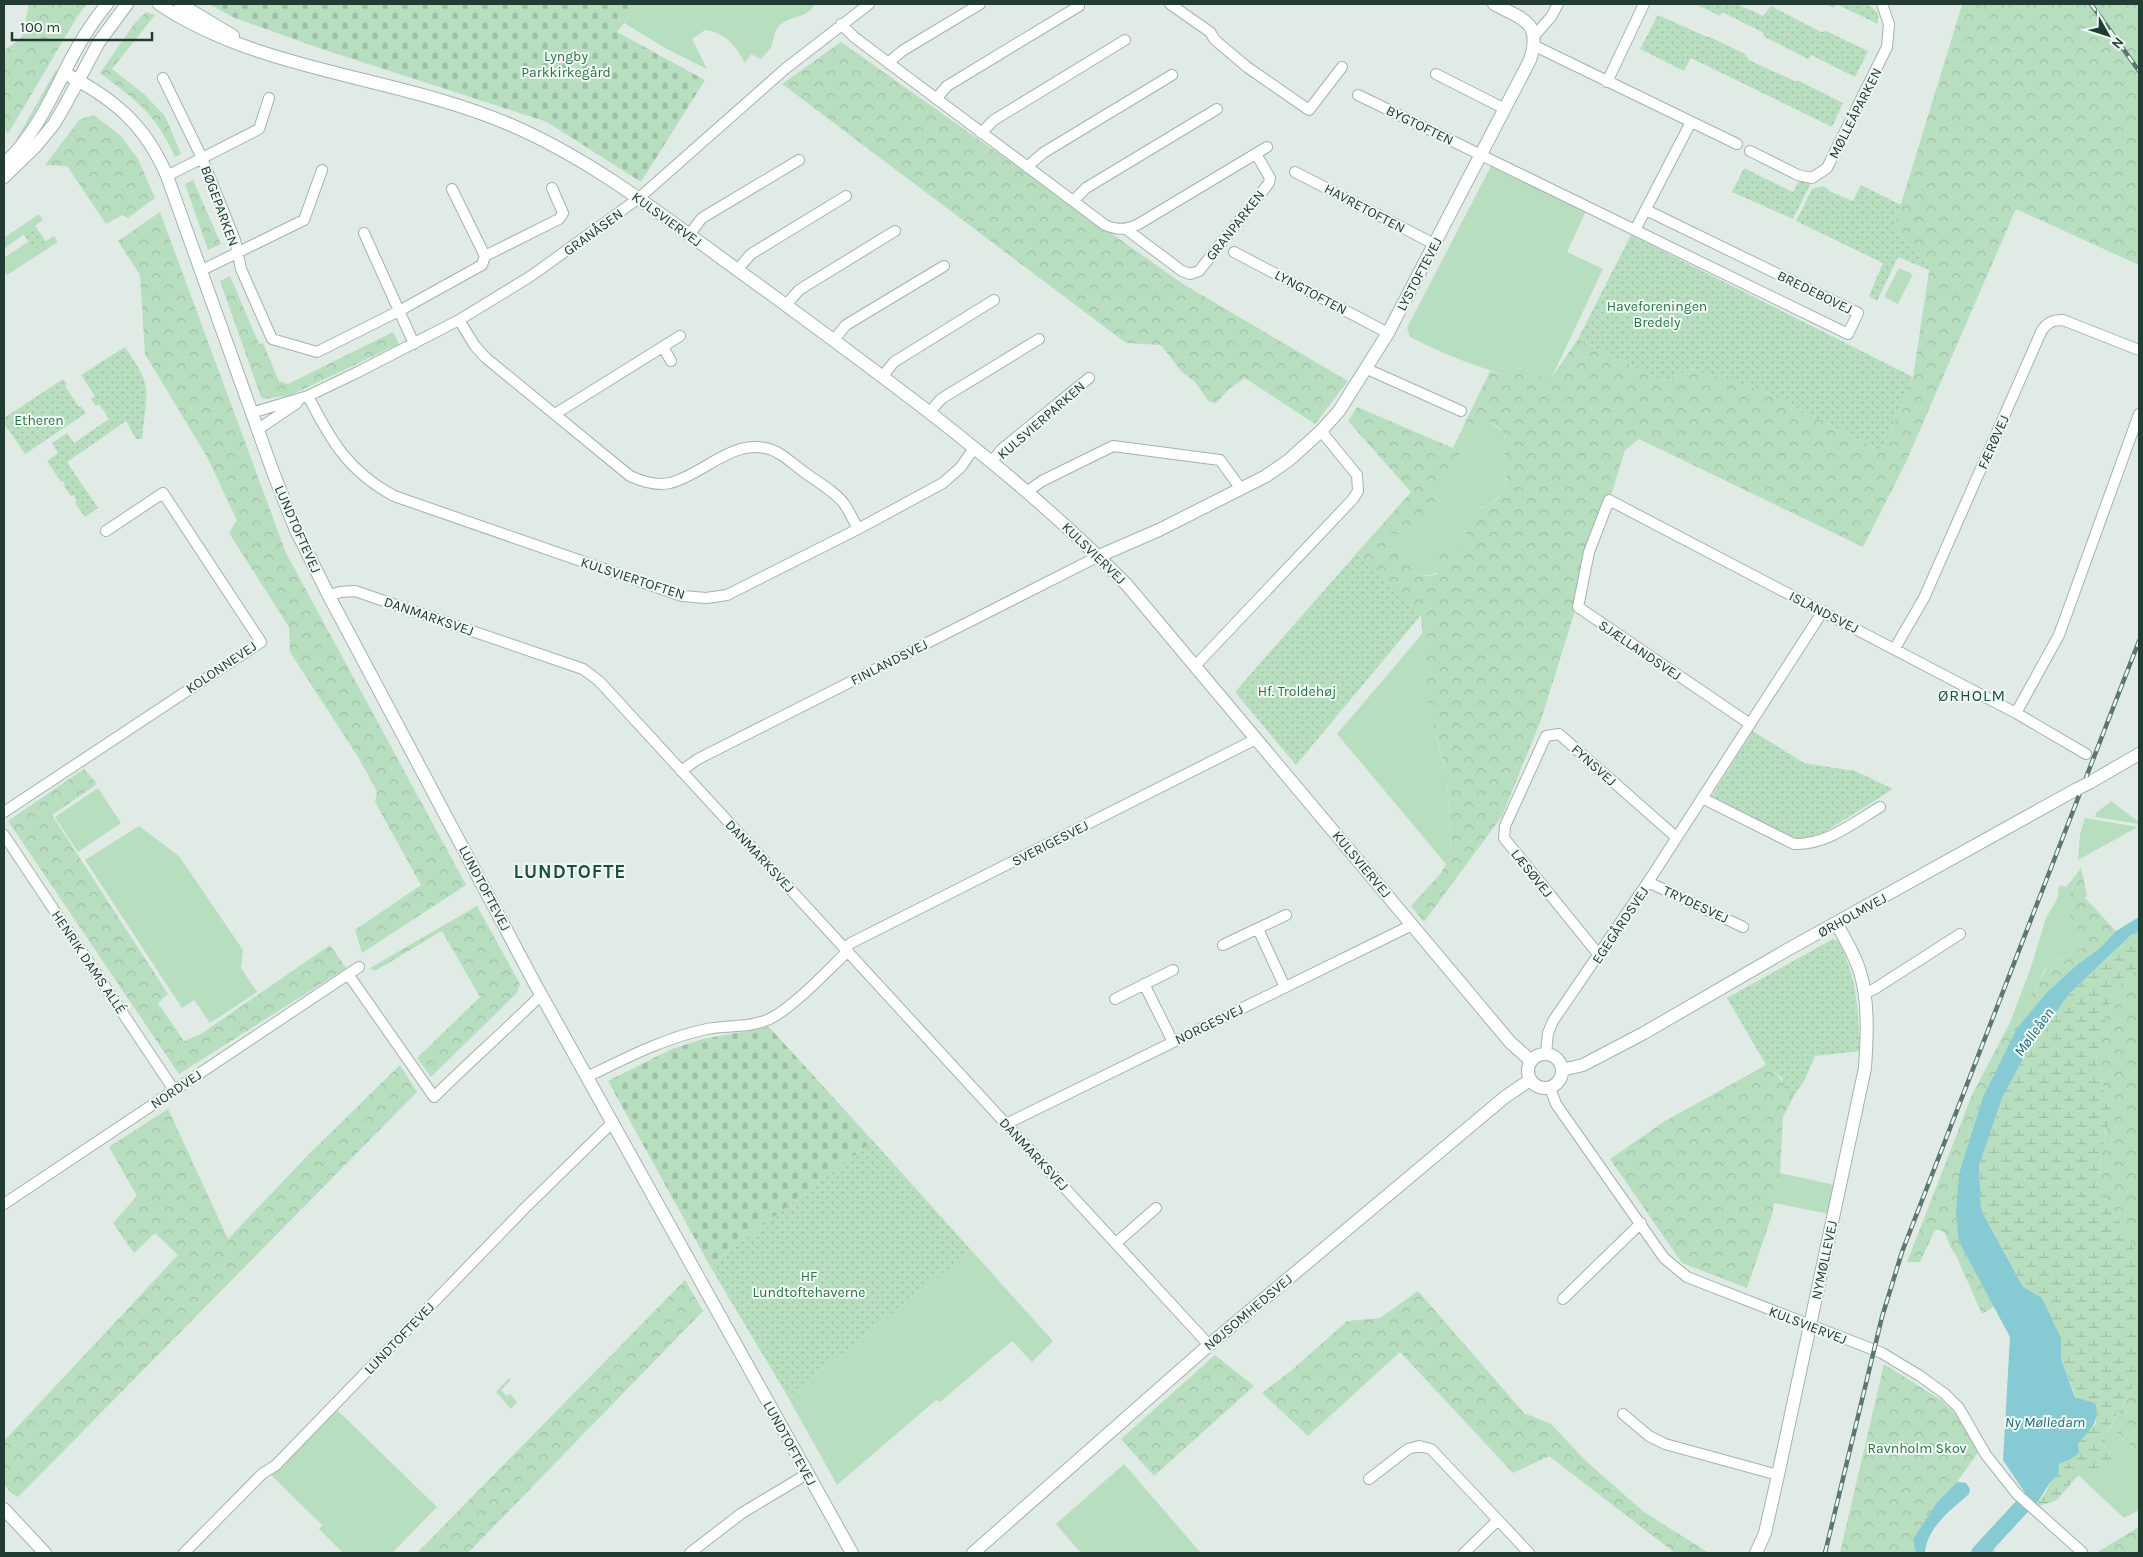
<svg xmlns="http://www.w3.org/2000/svg" width="2143" height="1557" viewBox="0 0 2143 1557" font-family="Karla,sans-serif">
  <style>
    .grass { fill: #b8dec0 }
    .forest { fill: url(#forest-crowns); fill-rule: evenodd }
    .wetland { fill: url(#wetland-marsh) }
    .cemetery { fill: url(#cemetery-stones) }
    .park { fill: url(#park-dots) }
    .water { fill: #86cad3 }
    .lines { fill: none; stroke-linecap: round; stroke-linejoin: round }
    .river { stroke: #86cad3; stroke-width: 16 }
    .minor-casing { stroke: #a3b3ad; stroke-width: 12 }
    .tertiary-casing { stroke: #a3b3ad; stroke-width: 14 }
    .minor { stroke: #fff; stroke-width: 10 }
    .tertiary { stroke: #fff; stroke-width: 12 }
    .rail-casing { stroke: #5a786f; stroke-width: 4.5 }
    .rail { stroke: #f0f8f4; stroke-width: 2.5; stroke-dasharray: 8; stroke-linecap: butt }
    .tertiary-bridge-casing { stroke: #a3b3ad; stroke-width: 14; stroke-linecap: butt }
    .tertiary-bridge { stroke: #fff; stroke-width: 12 }
    .labels { text-anchor: middle; stroke-width: 4; stroke-linejoin: round; paint-order: stroke }
    .park-label { font-size: 14px; fill: #297443; stroke: #f0f8f4 }
    .street-label { font-size: 14px; fill: #203c33; stroke: #f0f8f4 }
    .water-label { font-size: 15px; font-style: italic; fill: #196e7a; stroke: #f0f8f4 }
    .quarter-label { font-size: 16px; letter-spacing: 1px; fill: #1c4f40; stroke: #f0f8f4 }
    .district-label { font-size: 19px; font-weight: bold; letter-spacing: 1px; fill: #1c4f40; stroke: #f0f8f4 }
  </style>
  <defs>
    <pattern id="forest-crowns" width="20" height="18" patternUnits="userSpaceOnUse" patternTransform="scale(1.25)"><rect width="20" height="18" fill="#b8dec0"/><path d="M2 6a3 3 0 1 1 6 0M12 15a3 3 0 1 1 6 0" fill="none" stroke="#9ebfa5"/></pattern>
    <pattern id="wetland-marsh" width="20" height="14" patternUnits="userSpaceOnUse" patternTransform="scale(1.25)"><rect width="20" height="14" fill="#b8dec0"/><path d="M1 5h8M5 5V1M11 12h8M15 12V8" fill="none" stroke="#9ebfa5"/></pattern>
    <pattern id="cemetery-stones" width="16" height="16" patternUnits="userSpaceOnUse" patternTransform="scale(1.25)"><rect width="16" height="16" fill="#b8dec0"/><path d="M2 7V4a2 2 0 0 1 4 0v3zM10 15v-3a2 2 0 0 1 4 0v3z" fill="#9ebfa5"/></pattern>
    <pattern id="park-dots" width="8" height="8" patternUnits="userSpaceOnUse" patternTransform="scale(1.25)"><rect width="8" height="8" fill="#b8dec0"/><path d="M2 2h.1M6 6h.1" fill="none" stroke="#9ebfa5" stroke-width="1.8" stroke-linecap="round"/></pattern>
  </defs>
  <rect width="100%" height="100%" fill="#e0ebe6"/>
  <path class="grass" d="M638,4h176c-3,12 -19,12 -28,17 -12,6 -11,15 -15,26 -2,4 -7,8 -10,12l-10,-5 -6,9c-10,-18 -19,-30 -40,-33l-13,9 15,30 -42,-21 -41,-25z
    M56,70l2,2 -39,68h-3z
    M1491,166l95,45 -19,41 36,17 -53,112 -31,-13 -5,9c-37,-9 -70,-23 -104,-40l-3,-9z
    M39,214l4,6 -39,29v-11z
    M54,236l4,6 -51,33 -3,-5v-12l25,-17 5,8z
    M1899,268l14,6 -15,30 -14,-7z
    M1481,416l22,16 3,10 -3,26 4,14 -4,11 -15,13 -6,1 -17,24 2,12 -3,4c-14,14 -28,36 -48,26l-28,-33 3,-7 20,3 24,-29 2,-16z
    M1423,633l14,107 10,35 4,79 -5,10 -109,-130z
    M98,788l23,35 -43,29 -23,-35z
    M2111,801l28,21v2l-44,-7 1,-4z
    M2085,818l53,9 -60,33 2,-26z
    M139,826l40,30 64,94 -2,18 16,24 -47,31 -16,-23 -12,8 -97,-148z
    M2076,875l2,3c-6,10 -10,20 -12,31l11,19 9,19 -32,15 -9,8 -7,14 -31,46 23,-60 16,-52 12,-21v-7l2,-5 6,2z
    M1780,1173l55,12 -6,29 -55,-11z
    M971,1250l82,91 -21,21 -20,-21 -72,61 -4,-2 -99,85 -49,-88z
    M509,1378l2,2 -10,10 6,6 3,-2 7,8 -6,7 -15,-17z
    M335,1408l102,99 -45,46h-49l-24,-24 3,-4 -51,-50z
    M2111,1426l28,28v56l-15,8 -46,-43 3,-3h5l28,-16 -9,-9 1,-13z
    M1124,1464l77,89h-120l-25,-29z"/>
  <path class="forest" d="M29,4h58l-10,13 -69,117 -4,-6v-77l18,-14z
    M1960,4h179v261l-123,-56 -110,253 -43,85 -224,-108 -14,11 -84,270 -39,96 -78,106 -13,-16 30,-33 10,-19 -4,-79 -19,-71 -7,-88 -64,-63 54,-61 -63,-71 9,-14 96,41 37,-77 24,6 5,-9 31,12 28,-41 85,42 28,-12 70,21 121,61 31,-74 17,-112 -37,-35 69,-225zM1481,417c6,4 18,9 22,15 6,10 0,24 0,35 0,5 4,9 4,14 0,3 -2,9 -4,11 -15,23 -43,11 -36,51l-3,4c-18,-2 -32,8 -27,27 -8,3 -13,3 -21,-1l-28,-33 3,-7 20,4 24,-30 2,-16z
    M146,12l9,3 -43,54 33,26 20,21 16,38 -6,3c-20,-44 -37,-55 -75,-84l34,-49z
    M841,42l342,242 165,97 -33,43 -70,-46 -16,11 -13,14 -7,-1 -14,-20 -14,-11 -20,-26 -35,-2 -344,-259z
    M94,115l27,21 17,23 17,39 -27,20 -6,-3 -16,9 -39,-58 -22,-1 35,-46z
    M193,180l28,64 -13,6 -23,-66z
    M160,212l126,341 180,332 -104,68 -7,-23 66,-45 -46,-83 2,-11 -19,-34 -68,-105 -1,-25 -60,-94 8,-13 -30,-63 -62,-103 -5,-79 -22,-34z
    M230,276l29,68 4,-1 16,38 9,3 105,-52 6,12 -108,51 -28,4 -2,-2 -41,-116z
    M84,769l13,15 -45,31 116,179 -10,9 26,38 17,-7 129,-89 16,23 -167,106 -171,-253z
    M2081,868l6,27 -2,3 31,33 -17,18 -21,15 -32,29 -29,35 -34,69 -10,32 -14,113 35,65 -12,7 -27,-61c-9,-7 -5,-25 -20,-23l-15,32h-13l65,-167 34,-65 32,-46 11,-19 36,-18 -8,-19 -11,-19c2,-11 6,-21 12,-31l-2,-3z
    M477,906l43,78 -3,9 -86,84 -14,-19 63,-61 -38,-66 -67,40 -5,-3z
    M2139,966v294l-11,-25 -32,-50 14,-74 -14,-49 17,-71z
    M400,1065l17,27 -399,405 -6,-3 -8,-10v-47l2,2 172,-184 -23,-22 -21,20 -21,-30 24,-27 -28,-49 59,-38 60,130 81,-85z
    M1766,1065c14,11 17,18 28,31l-11,21 -3,56 -8,42 -25,73 -65,-25 -72,-104 55,-38z
    M685,1280l18,31 -235,242h-51z
    M1418,1291l106,122 27,11 36,38 57,50 65,41h-34l-126,-97 -36,17 -113,-121 -92,84 -46,-43 30,-23 55,-49 33,-3z
    M1215,1355l39,31 -100,90 -33,-37z
    M1884,1364l57,36 14,13 24,38 -22,31 -19,19 -25,38 3,14h-76z
    M2139,1376v78l-28,-28z
    M2139,1527v26h-43z
    M1983,1539l12,11 -1,3h-22z"/>
  <path class="wetland" d="M2139,931v35l-26,25 -17,71 14,49 -14,74 32,50 11,25v116l-33,58 -1,13 9,9 -10,11 -13,9 -5,-4h-5l-24,28 -17,6 -4,-2 9,-10 14,-30 12,-5 7,-15 18,-21 -1,-20 -19,-6 -15,-38v-21l-19,-40 -19,-11 -42,-77 -2,-44 23,-68 21,-39 46,-65 62,-59z"/>
  <path class="cemetery" d="M208,4h430l-21,28 88,48 -64,102 -94,-60 -231,-75 -81,-29z
    M769,1027l104,114 -163,125 -102,-185 64,-32 31,-10z"/>
  <path class="park" d="M1695,4h42l26,12 8,-10 50,26 5,-1 42,20 -13,26 -44,-22 -3,4 -45,-23 1,-3 -42,-21 -2,4z
    M1826,4h42l10,9v11l-42,-20 -2,4z
    M1658,15l49,22h3l35,17 4,6 45,21h5l44,22 -11,24 -141,-69 -7,13 -44,-22z
    M1744,168l49,24 6,-11 12,2 -18,36 -61,-27z
    M1861,185l40,20 -8,25 37,35 -1,5 -31,-13 -21,44 -8,-5 14,-33 -87,-42 16,-32 12,-3 7,6 22,9z
    M35,225l11,17 -12,8 -11,-17z
    M1631,235l282,142 -31,74 -121,-61 -70,-21 -28,12 -85,-42z
    M125,347c8,12 18,25 21,40 2,16 -3,35 -4,52h-6l-10,-18 -59,41 31,46 -13,9 -10,-14 2,-2 -4,-6 -2,1 -8,-11 2,-1 -2,-3 -2,1 -14,-21 11,-8 -6,-10 15,-10 7,10 35,-24 -10,-15 -3,2 -5,-7 4,-3 -14,-21z
    M63,379l4,5 -2,2 14,21 2,-1 5,7 -61,41 -21,-31v-5z
    M1357,553l64,62 -125,150 -61,-73z
    M1753,731l51,32 51,8 38,18 -76,48 -12,2 -13,-2 -81,-40z
    M1833,939l5,2c21,40 19,66 22,110l-45,5 -10,23 -11,17 -10,-11 -2,-7 -16,-13 -39,-67z
    M873,1141l98,109 -183,147 -78,-131z"/>
  <path class="water" d="M2139,917v14l-8,4 -62,59 -46,65 -21,39 -23,68 2,44 42,77 19,11 19,40v21l14,38 20,6c6,18 -5,27 -17,41l1,9 -8,6 -12,5 -1,11c-10,7 -14,19 -22,29l-7,-5 -26,-39 7,-123 -51,-95 -3,-29 3,-39 24,-77 34,-69 29,-35 32,-29 21,-15 17,-18z
    M1957,1482l9,1 4,6 -1,5c-19,17 -42,33 -44,59h-9l-3,-14 25,-38z"/>
  <g class="lines">
    <path class="river" d="M1979,1553l50,-54"/>
    <g class="minor-casing">
      <path id="minor" d="M1170,4l40,28 5,8 32,27 62,43 33,-43
        M841,24l13,13 251,188c12,5 20,5 32,0l130,-78
        M1535,35l16,-18 7,-13
        M1535,46l202,98
        M888,63l14,-12 78,-47
        M1436,74l69,35
        M163,78l39,80 33,82 6,29 31,70 45,13 82,-41 83,-46 3,-9 74,-37 4,-6 -11,-25
        M1607,82l37,-78
        M1358,95l490,239 10,-21 -212,-103
        M936,99l11,-13 132,-80
        M981,133l13,-13 131,-80
        M1750,151l48,24 14,3 15,-10 60,-121 2,-23 -7,-20
        M1027,167l16,-14 129,-78
        M1295,172l139,72
        M167,176l92,-47 10,-31
        M452,189l33,67
        M1073,201l13,-13 131,-79
        M1126,229l56,42 8,3 9,-3 70,-88 1,-5 -14,-24
        M1635,230l56,-108
        M364,233l50,111
        M689,235l13,-17 97,-58
        M1234,252l154,81
        M737,270l14,-16 95,-58
        M200,271l104,-51 18,-50
        M786,305l13,-15 96,-59
        M459,320l16,26 11,12 144,118c13,6 26,10 40,7 32,-8 60,-42 95,-35 14,2 28,16 39,24 13,10 31,19 41,33 5,8 9,16 13,24
        M833,341l13,-16 98,-59
        M663,347l8,14
        M1367,369l94,42
        M882,377l12,-15 100,-62
        M308,396c23,45 40,75 86,100l288,100 24,2 21,-3 131,-66 85,-46 18,-16 13,-19
        M251,413l57,-17 50,-24 101,-52 72,-44 108,-78 146,-129 84,-65
        M929,413l12,-14 98,-60
        M555,414l125,-78
        M257,430l40,-27
        M992,461l10,-12 87,-71
        M1028,491l14,-10 71,-35 107,14 21,29
        M329,596l11,-4 15,-1 228,78 16,12 610,664
        M1895,648l29,-50 118,-268c6,-8 11,-10 21,-10l76,30
        M1195,666l158,-167 5,-8 -1,-16 -36,-44
        M2016,713l43,-78 80,-221
        M1750,724l-172,-117 11,-55 20,-52 407,213 70,41
        M681,771l17,-12 401,-203
        M1702,798l92,46c33,1 59,-21 86,-37
        M4,812l257,-170 -98,-149 -57,38
        M4,835l170,255
        M1648,882l95,45
        M1258,929l27,58
        M1223,945l63,-30
        M845,948l6,-5 405,-204
        M1599,955l-95,-117 1,-12 41,-90 13,-2 117,103
        M348,974l86,123c35,-35 72,-67 107,-102
        M1144,984l29,58
        M1864,994l12,-6 84,-54
        M1115,999l58,-29
        M1546,1053l2,-20 5,-12 95,-139 175,-271
        M587,1077c39,-19 77,-39 120,-48 19,-4 42,-1 60,-9 23,-9 62,-51 81,-69
        M1550,1088l6,16 108,154 23,19 195,76 38,23 25,18 14,14 27,47 31,39 65,58
        M1006,1124l406,-199
        M4,1204l355,-237
        M1116,1243l40,-35
        M1563,1299l78,-76
        M1623,1414l26,22 16,8 113,31
        M1369,1479l39,-30 11,-3 12,3 67,71
        M184,1553l78,-79 14,-9 249,-257 88,-86
        M690,1553l52,-40 65,-39
        M1464,1553l34,-33 31,33"/>
    </g>
    <g class="tertiary-casing">
      <path id="tertiary" d="M159,4c103,69 239,72 352,121 90,39 166,102 246,159 128,94 258,187 370,301l383,457 21,19
        M180,4l53,32
        M64,73c49,25 81,51 103,103l106,296 22,56 34,68 205,386 318,571
        M4,164c31,-28 48,-68 67,-105 10,-19 22,-38 36,-55
        M4,177l31,-30 19,-23 10,-17 35,-65 28,-38
        M1099,556l60,-26 107,-54 23,-16 32,-29 18,-20 49,-78 142,-273c12,-38 -6,-40 -36,-56
        M2089,783l50,-29
        M1528 1071a17 17 0 1 1 34 0a17 17 0 1 1-34 0Z
        M1562,1070l21,-5 61,-32 143,-83 290,-161
        M4,1509l41,44
        M973,1553l236,-208 296,-248 25,-17
        M1756,1553l9,-20 13,-58 87,-407c2,-30 4,-67 -5,-96 -5,-17 -15,-33 -24,-49"/>
    </g>
    <use href="#minor" class="minor"/>
    <use href="#tertiary" class="tertiary"/>
    <g class="rail-casing">
      <path id="rail" d="M2091,4l48,67
        M1825,1553l57,-236 20,-65 237,-611"/>
    </g>
    <use href="#rail" class="rail"/>
    <g class="tertiary-bridge-casing">
      <path id="tertiary-bridge" d="M2077,789l12,-6"/>
    </g>
    <use href="#tertiary-bridge" class="tertiary-bridge"/>
  </g>
  <g class="labels">
    <g class="park-label">
      <text x="566" y="61">Lyngby<tspan x="566" dy="16">Parkkirkegård</tspan></text>
      <text x="1657" y="311">Haveforeningen<tspan x="1657" dy="16">Bredely</tspan></text>
      <text x="39" y="425">Etheren</text>
      <text x="1297" y="696">Hf. Troldehøj</text>
      <text x="809" y="1281">HF<tspan x="809" dy="16">Lundtoftehaverne</tspan></text>
      <text x="1917" y="1453">Ravnholm Skov</text>
    </g>
    <g class="street-label">
      <text transform="translate(1855 113) rotate(-63)" y="5">MØLLEÅPARKEN</text>
      <text transform="translate(1420 125) rotate(26)" y="5">BYGTOFTEN</text>
      <text transform="translate(220 206) rotate(70)" y="5">BØGEPARKEN</text>
      <text transform="translate(1365 208) rotate(28)" y="5">HAVRETOFTEN</text>
      <text transform="translate(667 219) rotate(36)" y="5">KULSVIERVEJ</text>
      <text transform="translate(1235 225) rotate(-52)" y="5">GRANPARKEN</text>
      <text transform="translate(593 232) rotate(-36)" y="5">GRANÅSEN</text>
      <text transform="translate(1419 274) rotate(-62)" y="5">LYSTOFTEVEJ</text>
      <text transform="translate(1311 292) rotate(28)" y="5">LYNGTOFTEN</text>
      <text transform="translate(1815 292) rotate(26)" y="5">BREDEBOVEJ</text>
      <text transform="translate(1041 420) rotate(-41)" y="5">KULSVIERPARKEN</text>
      <text transform="translate(1993 442) rotate(-66)" y="5">FÆRØVEJ</text>
      <text transform="translate(298 529) rotate(66)" y="5">LUNDTOFTEVEJ</text>
      <text transform="translate(1094 553) rotate(44)" y="5">KULSVIERVEJ</text>
      <text transform="translate(633 578) rotate(18)" y="5">KULSVIERTOFTEN</text>
      <text transform="translate(1824 612) rotate(27)" y="5">ISLANDSVEJ</text>
      <text transform="translate(429 616) rotate(19)" y="5">DANMARKSVEJ</text>
      <text transform="translate(1640 650) rotate(34)" y="5">SJÆLLANDSVEJ</text>
      <text transform="translate(889 662) rotate(-27)" y="5">FINLANDSVEJ</text>
      <text transform="translate(221 667) rotate(-34)" y="5">KOLONNEVEJ</text>
      <text transform="translate(1594 765) rotate(42)" y="5">FYNSVEJ</text>
      <text transform="translate(1050 843) rotate(-27)" y="5">SVERIGESVEJ</text>
      <text transform="translate(760 856) rotate(47)" y="5">DANMARKSVEJ</text>
      <text transform="translate(1362 864) rotate(50)" y="5">KULSVIERVEJ</text>
      <text transform="translate(1532 873) rotate(51)" y="5">LÆSØVEJ</text>
      <text transform="translate(485 888) rotate(62)" y="5">LUNDTOFTEVEJ</text>
      <text transform="translate(1696 904) rotate(25)" y="5">TRYDESVEJ</text>
      <text transform="translate(1852 915) rotate(-29)" y="5">ØRHOLMVEJ</text>
      <text transform="translate(1620 925) rotate(-56)" y="5">EGEGÅRDSVEJ</text>
      <text transform="translate(89 962) rotate(56)" y="5">HENRIK DAMS ALLÉ</text>
      <text transform="translate(1209 1024) rotate(-26)" y="5">NORGESVEJ</text>
      <text transform="translate(176 1089) rotate(-34)" y="5">NORDVEJ</text>
      <text transform="translate(1034 1154) rotate(47)" y="5">DANMARKSVEJ</text>
      <text transform="translate(1824 1260) rotate(-78)" y="5">NYMØLLEVEJ</text>
      <text transform="translate(1248 1312) rotate(-40)" y="5">NØJSOMHEDSVEJ</text>
      <text transform="translate(1808 1325) rotate(21)" y="5">KULSVIERVEJ</text>
      <text transform="translate(399 1338) rotate(-46)" y="5">LUNDTOFTEVEJ</text>
      <text transform="translate(790 1443) rotate(61)" y="5">LUNDTOFTEVEJ</text>
    </g>
    <g class="water-label">
      <text transform="translate(2034 1032) rotate(-54)" y="5">Mølleåen</text>
      <text x="2045" y="1427">Ny Mølledam</text>
    </g>
    <g class="quarter-label">
      <text x="1972" y="701">ØRHOLM</text>
    </g>
    <g class="district-label">
      <text x="570" y="878">LUNDTOFTE</text>
    </g>
  </g>
  <rect width="2143" height="1557" fill="none" stroke="#203c33" stroke-width="10"/>
  <g transform="translate(2108 35) rotate(129)" stroke="#f0f8f4" stroke-width="4" paint-order="stroke">
  <path d="M0-4L9 19L0 12L-9 19Z" fill="#203c33"/>
  <text y="-8" font-size="14" font-weight="bold" text-anchor="middle" fill="#203c33">N</text>
  </g>
  <path d="M12 32v8h140v-8" fill="none" stroke="#203c33" stroke-width="2.5"/>
  <text x="20" y="32" font-size="15" fill="#203c33" stroke="#f0f8f4" stroke-width="4" paint-order="stroke">100 m</text>
</svg>
